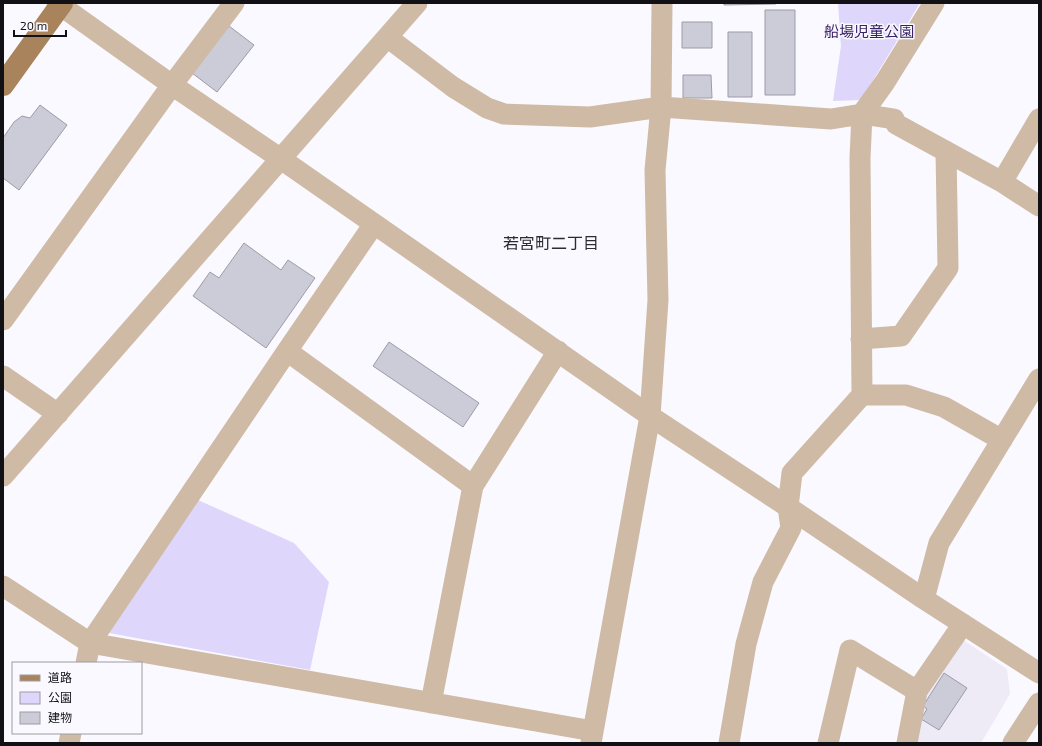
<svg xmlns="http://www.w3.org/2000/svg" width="1042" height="746" viewBox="0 0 1042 746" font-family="'Exo 2','Noto Sans JP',sans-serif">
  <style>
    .built { fill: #eeebf7 }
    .green { fill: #ded6fb }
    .building { fill: #ccccd9; stroke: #9c9ba8 }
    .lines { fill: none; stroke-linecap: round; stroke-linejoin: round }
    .minor { stroke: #cfbaa5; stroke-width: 21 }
    .major { stroke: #a9835c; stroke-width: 22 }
    .labels { text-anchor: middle; stroke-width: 3; stroke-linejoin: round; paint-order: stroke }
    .park-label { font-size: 15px; fill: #392165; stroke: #faf9ff }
    .neighbourhood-label { font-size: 16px; fill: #2c2a34; stroke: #faf9ff }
  </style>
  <rect width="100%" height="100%" fill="#faf9ff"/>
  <path class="built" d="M960,638l47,31 3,25 -29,49h-67l5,-38z"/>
  <path class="green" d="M838,3h82l-59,97 -28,1 8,-55z
    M198,500l96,43 35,39 -19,88 -201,-37z"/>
  <path class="building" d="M724,3h52v1l-52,1z
    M765,10h30v85h-30z
    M682,22h30v26h-30z
    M229,26l25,19 -37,47 -25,-19z
    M728,32h24v65h-24z
    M683,75h28l1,23h-29z
    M40,105l27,20 -48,65 -16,-12v-40l11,-16 8,-6 8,2z
    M244,243l37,27 7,-10 27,18 -49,70 -73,-52 17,-24 9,6z
    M389,342l90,61 -16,24 -90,-61z
    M944,673l23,15 -28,42 -18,-11 6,-10 -4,-3z"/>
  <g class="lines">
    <path class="minor" d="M57,3l115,82 109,74 369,257 138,91 136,92 115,74
      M387,37l66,50 34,21 17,6 86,3 71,-10 170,12 31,-5 32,5 2,5 106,58 37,24
      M1002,182l37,-63
      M3,320l169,-235 62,-82
      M861,339l40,-3 47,-68 -2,-117
      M287,351l186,135
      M3,376l55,38
      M862,395h44l38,12 58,33
      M3,476l414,-473
      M3,586l87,57 503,88
      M924,599l15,-56 100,-164
      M86,663l4,-20 197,-292 87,-127
      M431,703l42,-217 85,-135
      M69,743l2,-10
      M591,743l59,-327 8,-116 -3,-130 6,-63 1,-104
      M729,743l17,-99 17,-62 28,-54 -3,-21 4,-34 70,-78 -2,-237 2,-44 23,-32 49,-79
      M828,743l22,-93 67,41
      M907,743l10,-52 46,-67
      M1013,743l26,-40"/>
    <path class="major" d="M3,85l59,-82"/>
  </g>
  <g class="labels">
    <g class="park-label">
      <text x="869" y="37">船場児童公園</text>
    </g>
    <g class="neighbourhood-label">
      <text x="551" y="249">若宮町二丁目</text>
    </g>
  </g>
  <rect width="1042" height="746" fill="none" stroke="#111014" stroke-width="8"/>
  <rect x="12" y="662" width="130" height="72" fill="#faf9ff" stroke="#9d9ca1"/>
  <rect x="20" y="675" width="20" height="6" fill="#a9835c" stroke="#9d9ca1"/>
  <text x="48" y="682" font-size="12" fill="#111014">道路</text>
  <rect x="20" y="692" width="20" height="12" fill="#ded6fb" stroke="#9d9ca1"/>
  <text x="48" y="702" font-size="12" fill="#111014">公園</text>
  <rect x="20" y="712" width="20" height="12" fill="#ccccd9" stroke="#9d9ca1"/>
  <text x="48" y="722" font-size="12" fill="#111014">建物</text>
  <path d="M14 30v6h52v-6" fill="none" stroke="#111014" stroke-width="2"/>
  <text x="20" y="30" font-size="12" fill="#111014" stroke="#faf9ff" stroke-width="3" paint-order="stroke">20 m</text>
</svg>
